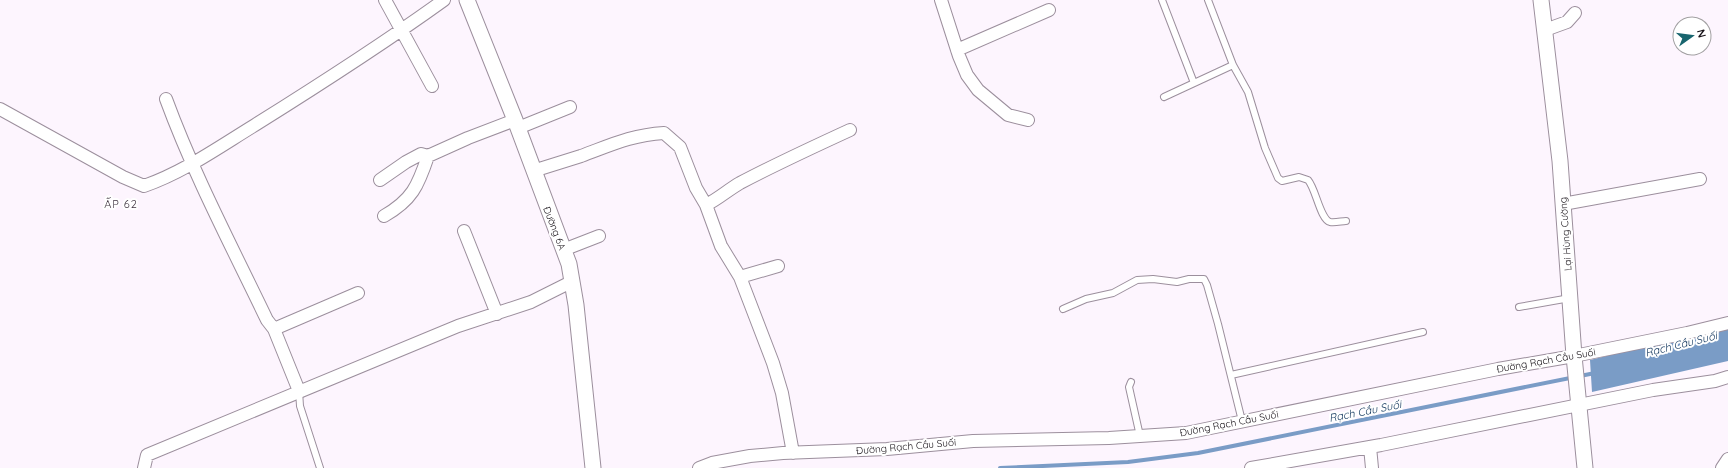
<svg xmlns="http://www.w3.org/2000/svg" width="1728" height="468" viewBox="0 0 1728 468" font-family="Quicksand,sans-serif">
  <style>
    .water { fill: #7a9cc6 }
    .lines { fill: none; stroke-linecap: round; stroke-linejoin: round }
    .stream { stroke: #7a9cc6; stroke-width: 4 }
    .service-casing { stroke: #9c8f9d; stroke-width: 8 }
    .minor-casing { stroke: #9c8f9d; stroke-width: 14 }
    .tertiary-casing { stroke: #9c8f9d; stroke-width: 17 }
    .service { stroke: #fff; stroke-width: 6 }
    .minor { stroke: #fff; stroke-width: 12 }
    .tertiary { stroke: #fff; stroke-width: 15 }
    .labels { text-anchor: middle; stroke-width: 4; stroke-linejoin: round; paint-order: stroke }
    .street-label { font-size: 10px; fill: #161117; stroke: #fff }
    .neighbourhood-label { font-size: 11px; letter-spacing: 1px; fill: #413642; stroke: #fff }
    .water-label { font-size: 11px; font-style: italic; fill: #0b3058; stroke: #fff }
  </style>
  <rect width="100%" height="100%" fill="#fdf5fe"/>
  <path class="water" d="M1728,326v35l-136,31 -2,-32z"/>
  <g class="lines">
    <path class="stream" d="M1000,468l128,-6 70,-9 397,-80"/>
    <g class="service-casing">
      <path id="service" d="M1162,0l32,83
        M1208,0l25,65 15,27 17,56 13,30 4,3 17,-4 9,3c8,9 12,39 22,42 5,1 12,-1 16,-1
        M1164,97l69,-32
        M1519,307l51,-9
        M1063,309l23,-10 27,-6 24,-13 16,-1 24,3 12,-3h15l3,6 11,39 24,97
        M1231,375l192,-43
        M1131,382l-2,5 11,49
        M299,391l1,15 20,62"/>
    </g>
    <g class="minor-casing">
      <path id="minor" d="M385,0l47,86
        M941,0l18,56 8,19 11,15 30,25 20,5
        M1545,30l22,-8 8,-9
        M957,50l92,-40
        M166,99c28,76 66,148 101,221l7,9 84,-36
        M0,109l123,68 21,9c40,-14 75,-39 111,-61 64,-40 128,-81 189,-125
        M518,128l52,-21
        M533,171c16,-5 32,-10 48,-15 30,-11 50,-21 83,-23l16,14 16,41 10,17 15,41 19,31 38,-11
        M380,180l26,-18 15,-8 7,2 40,-18 47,-18
        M1563,204l137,-25
        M706,205c12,-6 22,-15 34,-22 36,-19 73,-36 110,-53
        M384,216c28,-16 34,-30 44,-60
        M464,231l33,83
        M563,250l36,-14
        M740,277l33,86 9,30 11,60
        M274,329l25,62
        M1370,447l2,21
        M144,468l3,-13 311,-129 73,-24 42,-21
        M699,468l13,-5 38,-7 33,-3 104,-4 86,-8 136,-3 77,-5 312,-64 76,-13 113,-23 41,-10
        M1251,468l130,-23 272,-55 62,-9 13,-4
        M1722,468l6,-9"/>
    </g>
    <g class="tertiary-casing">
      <path id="tertiary" d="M467,0l48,120 54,144 7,41 17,163
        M1541,0l19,161 14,195 11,112"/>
    </g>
    <use href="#service" class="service"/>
    <use href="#minor" class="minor"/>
    <use href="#tertiary" class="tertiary"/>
  </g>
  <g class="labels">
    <g class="street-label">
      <text transform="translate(555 228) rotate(69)" y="4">Đường 6A</text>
      <text transform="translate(1565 234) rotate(-94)" y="4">Lại Hùng Cường</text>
      <text transform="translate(1546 360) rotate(-10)" y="4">Đường Rạch Cầu Suối</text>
      <text transform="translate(1229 423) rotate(-11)" y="4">Đường Rạch Cầu Suối</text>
      <text transform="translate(906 446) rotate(-5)" y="4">Đường Rạch Cầu Suối</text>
    </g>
    <g class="neighbourhood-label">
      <text x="121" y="208">ẤP 62</text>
    </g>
    <g class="water-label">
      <text transform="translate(1681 344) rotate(-14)" y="4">Rạch Cầu Suối</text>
      <text transform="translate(1365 411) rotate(-11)" y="4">Rạch Cầu Suối</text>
    </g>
  </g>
  <g transform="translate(1692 36) rotate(76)"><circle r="19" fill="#ffffff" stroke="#a2a0a2"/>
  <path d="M0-3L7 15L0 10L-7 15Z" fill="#18656e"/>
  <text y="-6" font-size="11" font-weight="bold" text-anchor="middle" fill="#161117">N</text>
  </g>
</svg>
